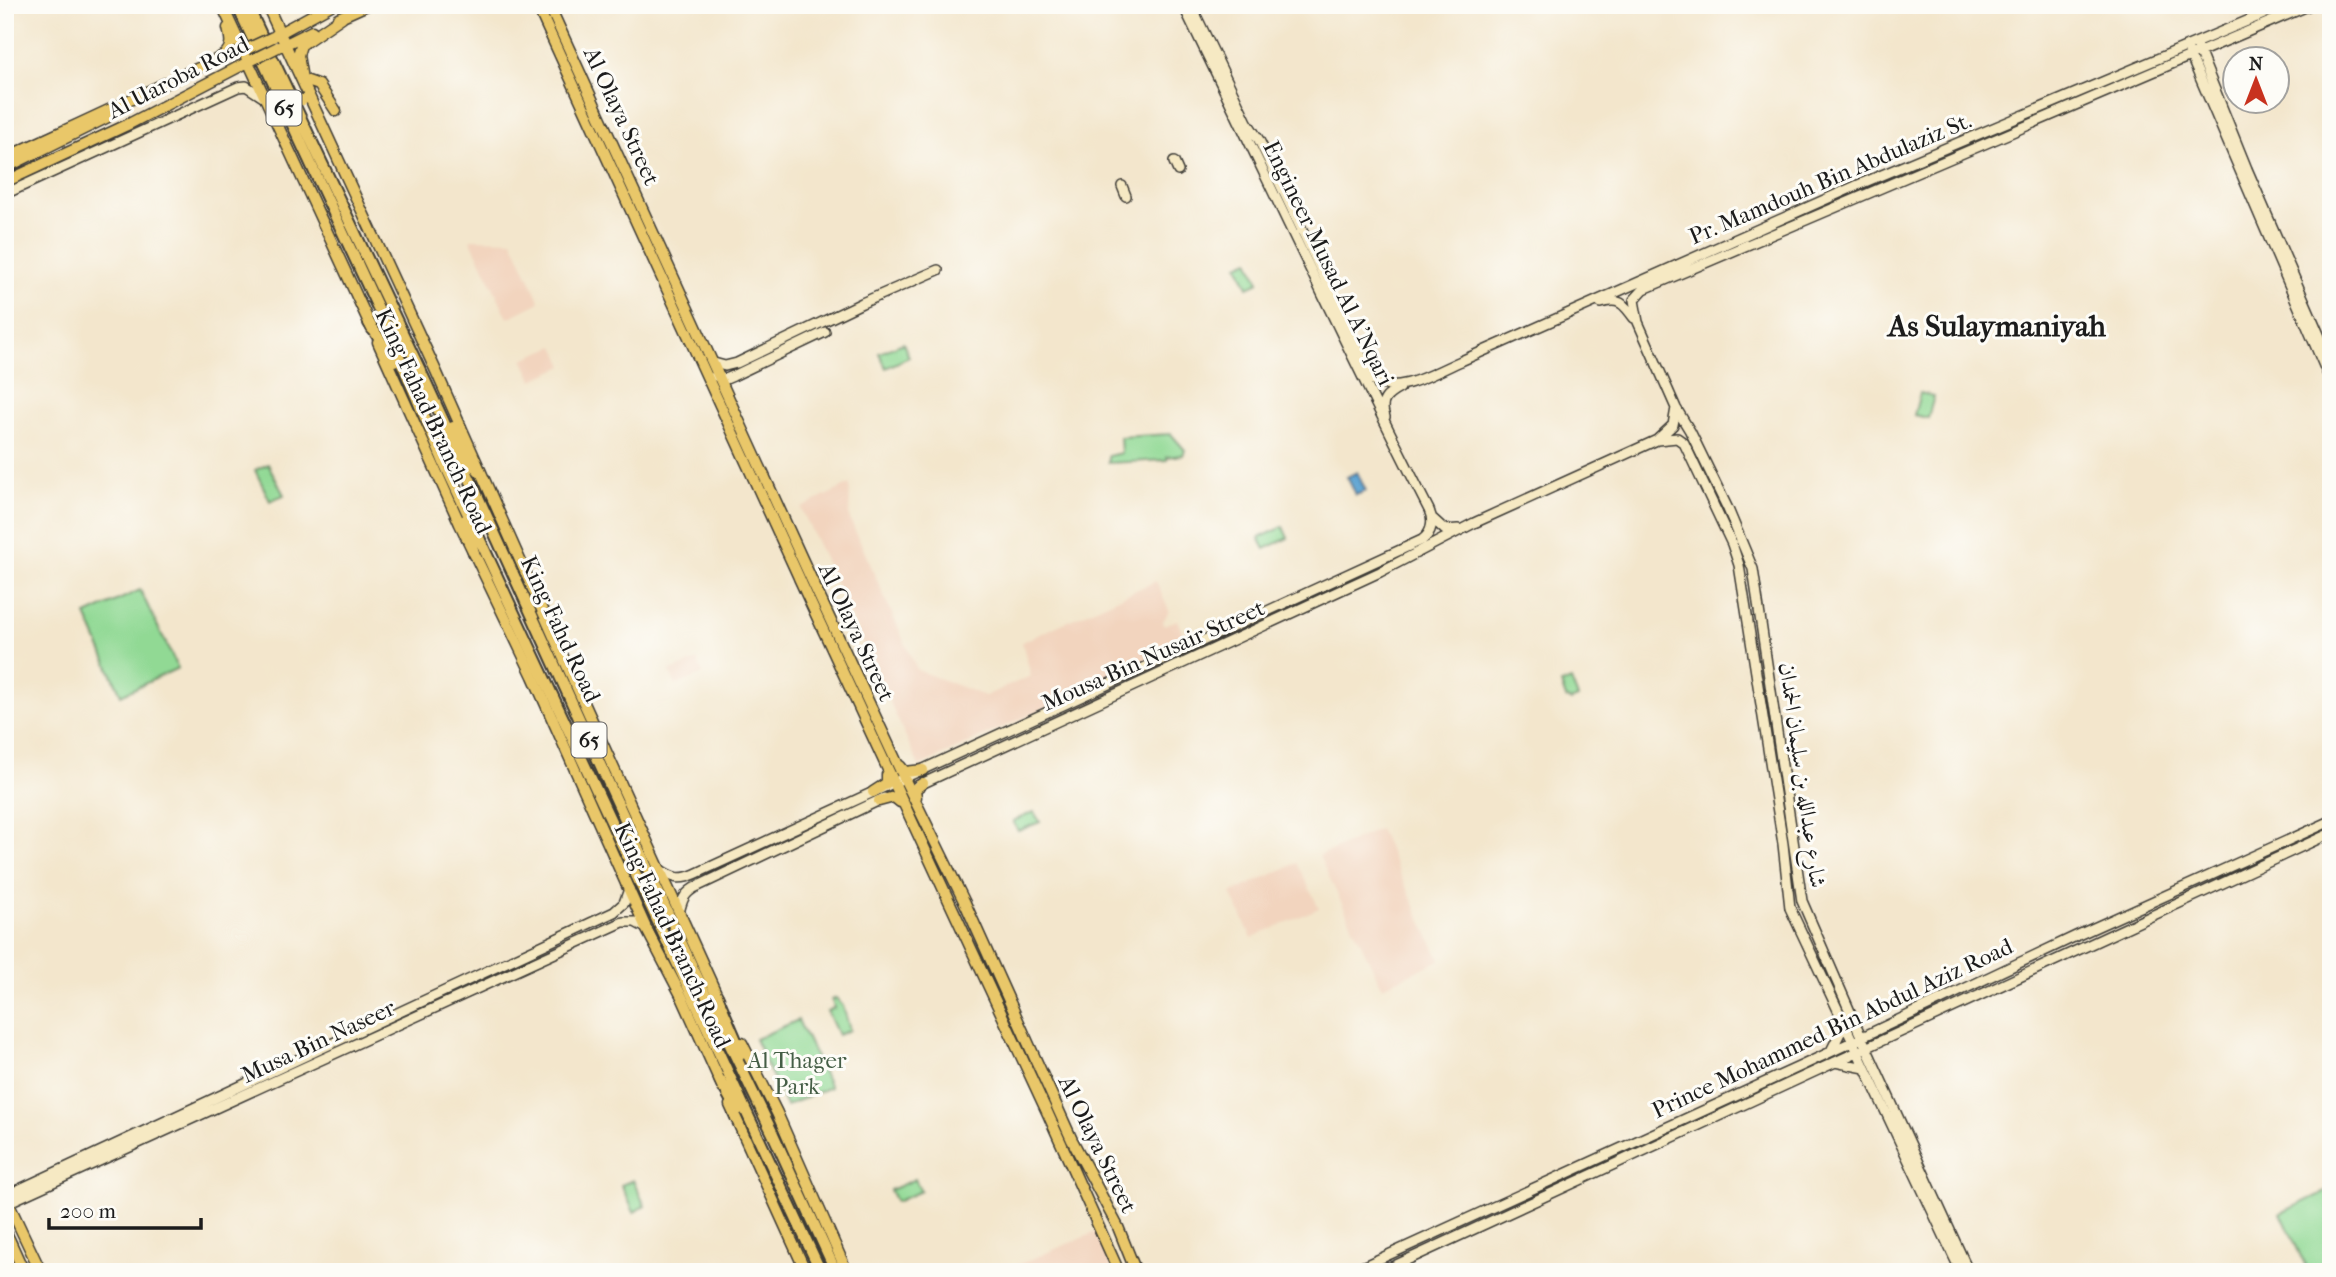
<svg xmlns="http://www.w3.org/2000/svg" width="2336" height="1277" viewBox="0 0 2336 1277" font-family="'IM FELL French Canon',Amiri,serif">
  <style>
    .built { fill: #f2d4be }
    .green { fill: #91d994; stroke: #567a58; stroke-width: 2 }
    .water { fill: #5ba2d1; stroke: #3c5f76; stroke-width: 2 }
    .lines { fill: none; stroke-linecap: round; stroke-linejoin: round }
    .secondary-casing { stroke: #3c3a36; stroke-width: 12 }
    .primary-casing { stroke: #3c3a36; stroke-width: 13 }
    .highway-casing { stroke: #3c3a36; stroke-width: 14 }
    .secondary { stroke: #f6e9c3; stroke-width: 9 }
    .primary { stroke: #e9c769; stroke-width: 10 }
    .highway { stroke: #e9c769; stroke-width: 10 }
    .primary-bridge-casing { stroke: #3c3a36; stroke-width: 13; stroke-linecap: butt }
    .primary-bridge { stroke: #e9c769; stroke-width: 10 }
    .labels { text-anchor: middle; stroke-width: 6; stroke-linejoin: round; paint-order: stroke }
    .shield { fill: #fdfcf7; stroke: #605f5e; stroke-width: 2 }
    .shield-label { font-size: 21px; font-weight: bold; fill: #1c1c1c }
    .street-label { font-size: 23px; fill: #1c1c1c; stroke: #fdfcf7 }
    .park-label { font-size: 23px; fill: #455e46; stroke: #fdfcf7 }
    .district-label { font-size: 30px; font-weight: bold; fill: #1c1c1c; stroke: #fdfcf7 }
  </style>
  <rect width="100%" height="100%" fill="#fdfcf7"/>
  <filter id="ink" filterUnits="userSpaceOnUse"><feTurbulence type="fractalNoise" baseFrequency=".0143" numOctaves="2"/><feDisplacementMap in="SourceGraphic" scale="14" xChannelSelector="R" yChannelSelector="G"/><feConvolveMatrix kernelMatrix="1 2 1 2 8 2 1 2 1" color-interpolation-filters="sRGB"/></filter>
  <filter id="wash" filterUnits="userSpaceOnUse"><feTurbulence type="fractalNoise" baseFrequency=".00686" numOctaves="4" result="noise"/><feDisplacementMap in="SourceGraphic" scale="28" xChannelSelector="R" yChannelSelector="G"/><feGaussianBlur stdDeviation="1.57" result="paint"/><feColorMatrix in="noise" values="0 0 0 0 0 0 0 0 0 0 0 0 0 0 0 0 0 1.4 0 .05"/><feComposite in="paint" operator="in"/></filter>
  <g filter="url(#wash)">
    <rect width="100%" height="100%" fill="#f3e6cc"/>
    <path class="built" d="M470,239l42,1 28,62 -32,16z
      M555,346l9,20 -31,14 -10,-21z
      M850,484l-1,33 68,153 68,26 46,-20 -9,-34 134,-61 13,30 -6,10 1,4 13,-5 10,23 -268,123 -118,-258z
      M697,660l6,14 -27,11 -7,-13z
      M1379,829l61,131 -58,27 -63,-131z
      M1297,863l22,45 -67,30 -21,-45z
      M1096,1232l17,40h-112z"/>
    <path class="green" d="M1249,260l10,22 -11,5 -10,-22z
      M903,343l6,14 -23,11 -7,-15z
      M1920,393l14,3 -6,22 -14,-3z
      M1171,434l14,16 -2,5 -16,2v3l-59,3v-7l13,-3 -1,-16z
      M268,464l16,31 -14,6 -15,-31z
      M1283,527l5,11 -23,11 -6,-11z
      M140,590l38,78 -57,27 -35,-80z
      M1571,680l7,18 -7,3 -5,-3 -5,-14z
      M1034,812l6,10 -22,9 -5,-10z
      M836,998l7,8 7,24 -12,5 -11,-24 7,-3 -2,-8z
      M798,1020l32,67 -44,19 -31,-67z
      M915,1179l6,12 -25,11 -6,-12z
      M633,1180l12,26 -11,6 -13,-27z
      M2331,1189v75l-17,8h-6l-27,-59z"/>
    <path class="water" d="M1357,472l9,19 -10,4 -9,-18z"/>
  </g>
  <g filter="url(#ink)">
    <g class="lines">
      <g class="secondary-casing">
        <path id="secondary" d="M1191,5l56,117 12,18 114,240c23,17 64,-9 88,-19l397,-176 427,-180
          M2198,48l49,121 84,193
          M2189,52l142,330
          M1174,162l4,9
          M1122,186l4,10
          M5,194l233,-107 8,-1 20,13
          M1601,303c18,-6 23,1 33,15
          M714,363l11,3 12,-3 125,-60 76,-33
          M715,376l11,3 7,-3 92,-44
          M1385,417c-6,-16 2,-22 15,-29
          M1658,439l15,-14 3,-17
          M1433,519l12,11 13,-1
          M2331,645v2
          M917,786l463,-214 94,-49 183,-83 20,-2 7,5 48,101 7,21 44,279 7,64 171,364
          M659,869c14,9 20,12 36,5l727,-334c10,-7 12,-19 7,-30 -85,-166 -164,-337 -246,-505
          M679,913c3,-12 4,-18 15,-25l190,-90
          M1831,1051l13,-26
          M1835,1062l30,6
          M5,1196l609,-284 10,-9 5,-14
          M5,1204l618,-282h12l11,6
          M1351,1272l450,-206 275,-130 255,-115
          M1381,1272l950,-439
          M1969,1272l-114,-249 -53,-122 -49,-332 -25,-60 -38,-78 -14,-23 -38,-86 -4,-22 10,-11 666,-284"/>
      </g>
      <g class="primary-casing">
        <path id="primary" d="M222,5l150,324
          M267,5l169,366 123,277 161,354
          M537,5l264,577
          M549,5l265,580 90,193 61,125 107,237 46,87 18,45
          M338,18l29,-13
          M276,35l55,-30
          M282,46l30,-15
          M336,111l-17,-26 -17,-6 -4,-24 3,-10 41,-28
          M5,158c58,-27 116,-53 173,-81 12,-6 39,-15 48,-24 7,-7 4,-16 2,-25
          M5,168l103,-51
          M5,182l122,-57 125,-65
          M378,342l82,182 73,152 113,252 36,69 41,91
          M799,578l249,536 71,158
          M900,766l5,6 18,-2
          M873,792l14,-9v-8
          M916,797l-1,-8 8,-6
          M879,801l15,-4 6,5
          M742,1043l35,70 70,159
          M730,1105l76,167
          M5,1196l36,76
          M5,1230l19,42"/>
      </g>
      <g class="highway-casing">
        <path id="highway" d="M237,5l148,318 60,142 376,807
          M247,5l180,380 265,581 81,168 63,138
          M369,323l25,38
          M453,427l16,33 11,12
          M465,520l9,33
          M717,996l25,58
          M720,1080l17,31"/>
      </g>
      <use href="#secondary" class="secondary"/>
      <use href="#primary" class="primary"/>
      <use href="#highway" class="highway"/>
      <g class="primary-bridge-casing">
        <path id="primary-bridge" d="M247,49l26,-12
          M252,60l26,-13
          M278,113c4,-12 13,-15 25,-13"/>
      </g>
      <use href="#primary-bridge" class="primary-bridge"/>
    </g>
  </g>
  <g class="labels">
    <g class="shield">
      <rect x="266.5" y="90.5" width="35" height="35" rx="5"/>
      <rect x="571.5" y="722.5" width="35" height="35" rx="5"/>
    </g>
    <g class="shield-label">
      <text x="284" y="115">65</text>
      <text x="589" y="747">65</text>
    </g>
    <g class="street-label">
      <text transform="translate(178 77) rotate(-27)" y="8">Al Uaroba Road</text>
      <text transform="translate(622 116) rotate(65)" y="8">Al Olaya Street</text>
      <text transform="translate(1830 178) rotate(-23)" y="8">Pr. Mamdouh Bin Abdulaziz St.</text>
      <text transform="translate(1329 263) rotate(64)" y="8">Engineer Musad Al A'Nqari</text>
      <text transform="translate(434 421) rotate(65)" y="8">King Fahad Branch Road</text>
      <text transform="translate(561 629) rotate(65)" y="8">King Fahd Road</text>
      <text transform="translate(857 632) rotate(65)" y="8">Al Olaya Street</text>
      <text transform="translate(1153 655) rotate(-24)" y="8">Mousa Bin Nusair Street</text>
      <text transform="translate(1803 775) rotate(82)" y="8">شارع عبدالله بن سليمان الحمدان</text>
      <text transform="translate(673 935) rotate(65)" y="8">King Fahad Branch Road</text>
      <text transform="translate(1832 1028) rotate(-25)" y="8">Prince Mohammed Bin Abdul Aziz Road</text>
      <text transform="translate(318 1041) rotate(-25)" y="8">Musa Bin Naseer</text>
      <text transform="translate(1098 1144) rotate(64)" y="8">Al Olaya Street</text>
    </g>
    <g class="park-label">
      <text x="797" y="1068">Al Thager<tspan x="797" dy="26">Park</tspan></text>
    </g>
    <g class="district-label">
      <text x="1997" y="336">As Sulaymaniyah</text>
    </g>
  </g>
  <rect width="2336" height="1277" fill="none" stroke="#fdfcf7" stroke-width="28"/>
  <g transform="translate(2256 80)"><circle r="33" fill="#fdfcf7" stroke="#a3a29f" stroke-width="2"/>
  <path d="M0-5L12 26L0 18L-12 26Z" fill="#c8321e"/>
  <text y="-10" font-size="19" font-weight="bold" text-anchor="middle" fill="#1c1c1c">N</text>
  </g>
  <path d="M49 1218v10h152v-10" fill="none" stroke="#1c1c1c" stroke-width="3.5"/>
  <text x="60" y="1218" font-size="21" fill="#1c1c1c" stroke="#fdfcf7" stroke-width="5" paint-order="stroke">200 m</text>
</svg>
